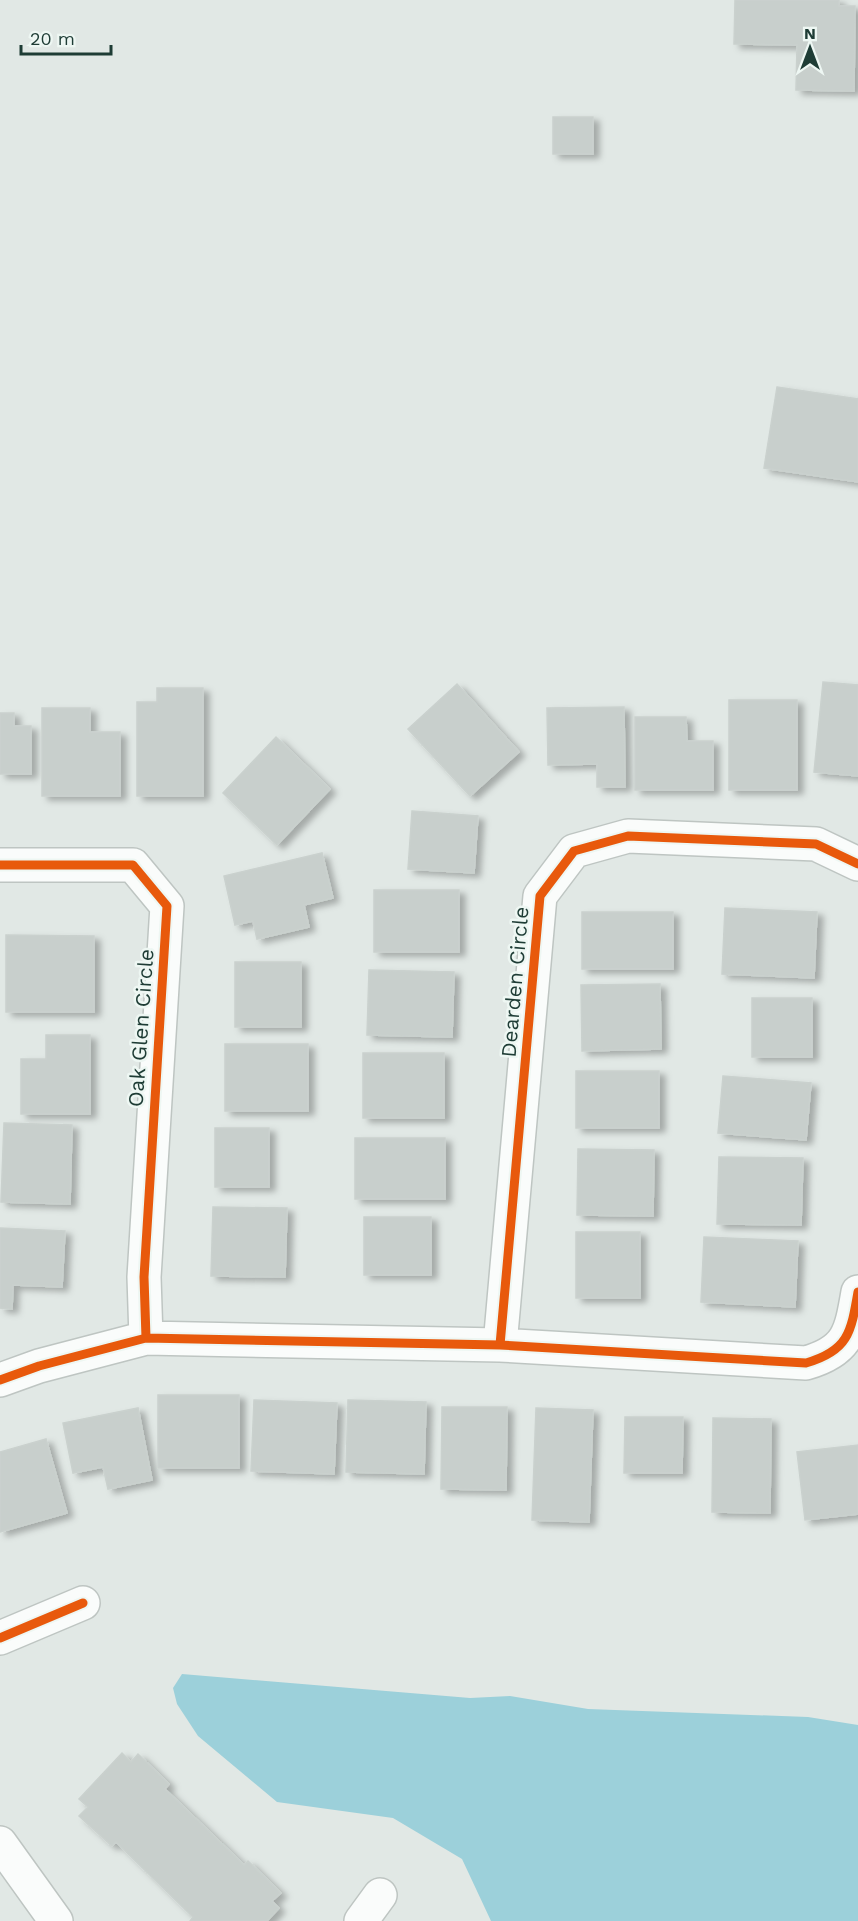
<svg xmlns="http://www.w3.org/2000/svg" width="858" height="1921" viewBox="0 0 858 1921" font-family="'Work Sans',sans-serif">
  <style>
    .water { fill: #9cd0da }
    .building { fill: #c8cfcc; stroke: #cad1ce; stroke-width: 1.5; filter: url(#shadow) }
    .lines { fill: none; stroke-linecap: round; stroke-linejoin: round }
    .minor-casing { stroke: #bec5c2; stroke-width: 36 }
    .minor { stroke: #fafcfb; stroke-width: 33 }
    .cycleway-casing { stroke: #eef7f3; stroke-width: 13 }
    .cycleway { stroke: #e8590c; stroke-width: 9 }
    .labels { text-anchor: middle; stroke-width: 5; stroke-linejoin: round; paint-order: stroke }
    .street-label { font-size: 21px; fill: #1e3c35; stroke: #eef7f3 }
  </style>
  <defs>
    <filter id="shadow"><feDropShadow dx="6" dy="4" stdDeviation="3" flood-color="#0004"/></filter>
  </defs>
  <rect width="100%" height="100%" fill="#e1e8e5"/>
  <path class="water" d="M182,1674l288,24 40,-2 78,13 220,8 50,8v196h-367l-29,-62 -69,-41 -116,-16 -79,-66 -21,-32 -4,-16z"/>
  <path class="building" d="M735,0h104v6h16l-1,85 -58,-1 1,-45 -63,-1z
    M553,117h40v37h-40z
    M777,387l81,12v83l-94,-14z
    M823,682l35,3v91l-44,-4z
    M457,684l62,68 -49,44 -62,-67z
    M157,688h46v108h-66v-94h20z
    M729,700h68v90h-68z
    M624,707l1,80h-28v-23l-49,1 -1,-57z
    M42,708h48v24h30v64h-78z
    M0,713h14v13h17v48h-31z
    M635,717h51l1,24h26v49h-78z
    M276,737l54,52 -53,56 -54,-52z
    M412,811l66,5 -4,57 -66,-4z
    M322,853l11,45 -29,7 5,22 -52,12 -4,-18 -18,4 -11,-49z
    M374,890h85v62h-85z
    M725,908l92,4 -3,66 -92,-4z
    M582,912h91v57h-91z
    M6,935l88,1v76h-88z
    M235,962h66v65h-66z
    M369,970l85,2 -2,65 -85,-2z
    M660,984l1,65 -79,2 -1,-66z
    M752,998h60v59h-60z
    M46,1035h44v79h-69v-55h25z
    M225,1044h83v67h-83z
    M363,1053h81v65h-81z
    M576,1071h83v57h-83z
    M723,1076l88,7 -5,57 -88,-7z
    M4,1123l68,2 -2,79 -69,-2z
    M215,1128h54v59h-54z
    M355,1138h90v61h-90z
    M578,1149l76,1 -1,66 -76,-1z
    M719,1157l84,1 -2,67 -84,-1z
    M213,1207l74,1 -2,69 -74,-1z
    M364,1217h67v58h-67z
    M0,1228l65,3 -3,56 -49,-2 -1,24 -12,-1z
    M576,1232h64v66h-64z
    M704,1237l94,4 -3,66 -94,-5z
    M158,1395h81v73h-81z
    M254,1400l83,3 -3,71 -83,-3z
    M348,1400l78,2 -2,72 -78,-2z
    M442,1407h65l-1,83 -65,-1z
    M138,1408l14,72 -44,9 -5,-22 -30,6 -10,-50z
    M536,1408l57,2 -4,112 -57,-2z
    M625,1417h58l-1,56h-58z
    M713,1418l58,1 -1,94 -58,-1z
    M46,1439l21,74 -67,19v-80z
    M858,1445v69l-53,6 -8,-68z
    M122,1753l9,9 7,-8 31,30 -4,5 79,76 4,-4 33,32 -9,8 7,7 -12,13h-77l3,-4 -77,-75 -4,4 -33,-30 9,-9 -9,-8z"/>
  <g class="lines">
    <g class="minor-casing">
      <path id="minor" d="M0,865h133l34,41 -23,371 2,61
        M500,1345l40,-449 34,-45 54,-15 188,8 42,20
        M0,1380l39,-14 107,-28 354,7 306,18c42,-12 45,-30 52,-71
        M0,1638l83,-35
        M0,1843l56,78
        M361,1921l19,-26"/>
    </g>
    <use href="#minor" class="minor"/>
    <g class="cycleway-casing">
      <path id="cycleway" d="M0,865h133l34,41 -23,371 2,61
        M500,1345l40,-449 34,-45 54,-15 188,8 42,20
        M0,1380l39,-14 107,-28 354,7 306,18c42,-12 45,-30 52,-71
        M0,1638l83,-35"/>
    </g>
    <use href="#cycleway" class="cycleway"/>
  </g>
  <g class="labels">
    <g class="street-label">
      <text transform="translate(515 982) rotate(-85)" y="7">Dearden Circle</text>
      <text transform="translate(141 1028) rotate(-86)" y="7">Oak Glen Circle</text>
    </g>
  </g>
  <g transform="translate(810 48)" stroke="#eef7f3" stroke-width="4.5" paint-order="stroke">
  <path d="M0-4.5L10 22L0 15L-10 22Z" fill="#1e3c35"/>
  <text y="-9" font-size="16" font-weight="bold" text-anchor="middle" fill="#1e3c35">N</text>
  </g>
  <path d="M21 45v9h90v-9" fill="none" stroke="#1e3c35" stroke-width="3"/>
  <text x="30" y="45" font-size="18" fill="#1e3c35" stroke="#eef7f3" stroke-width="4.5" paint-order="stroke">20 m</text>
</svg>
